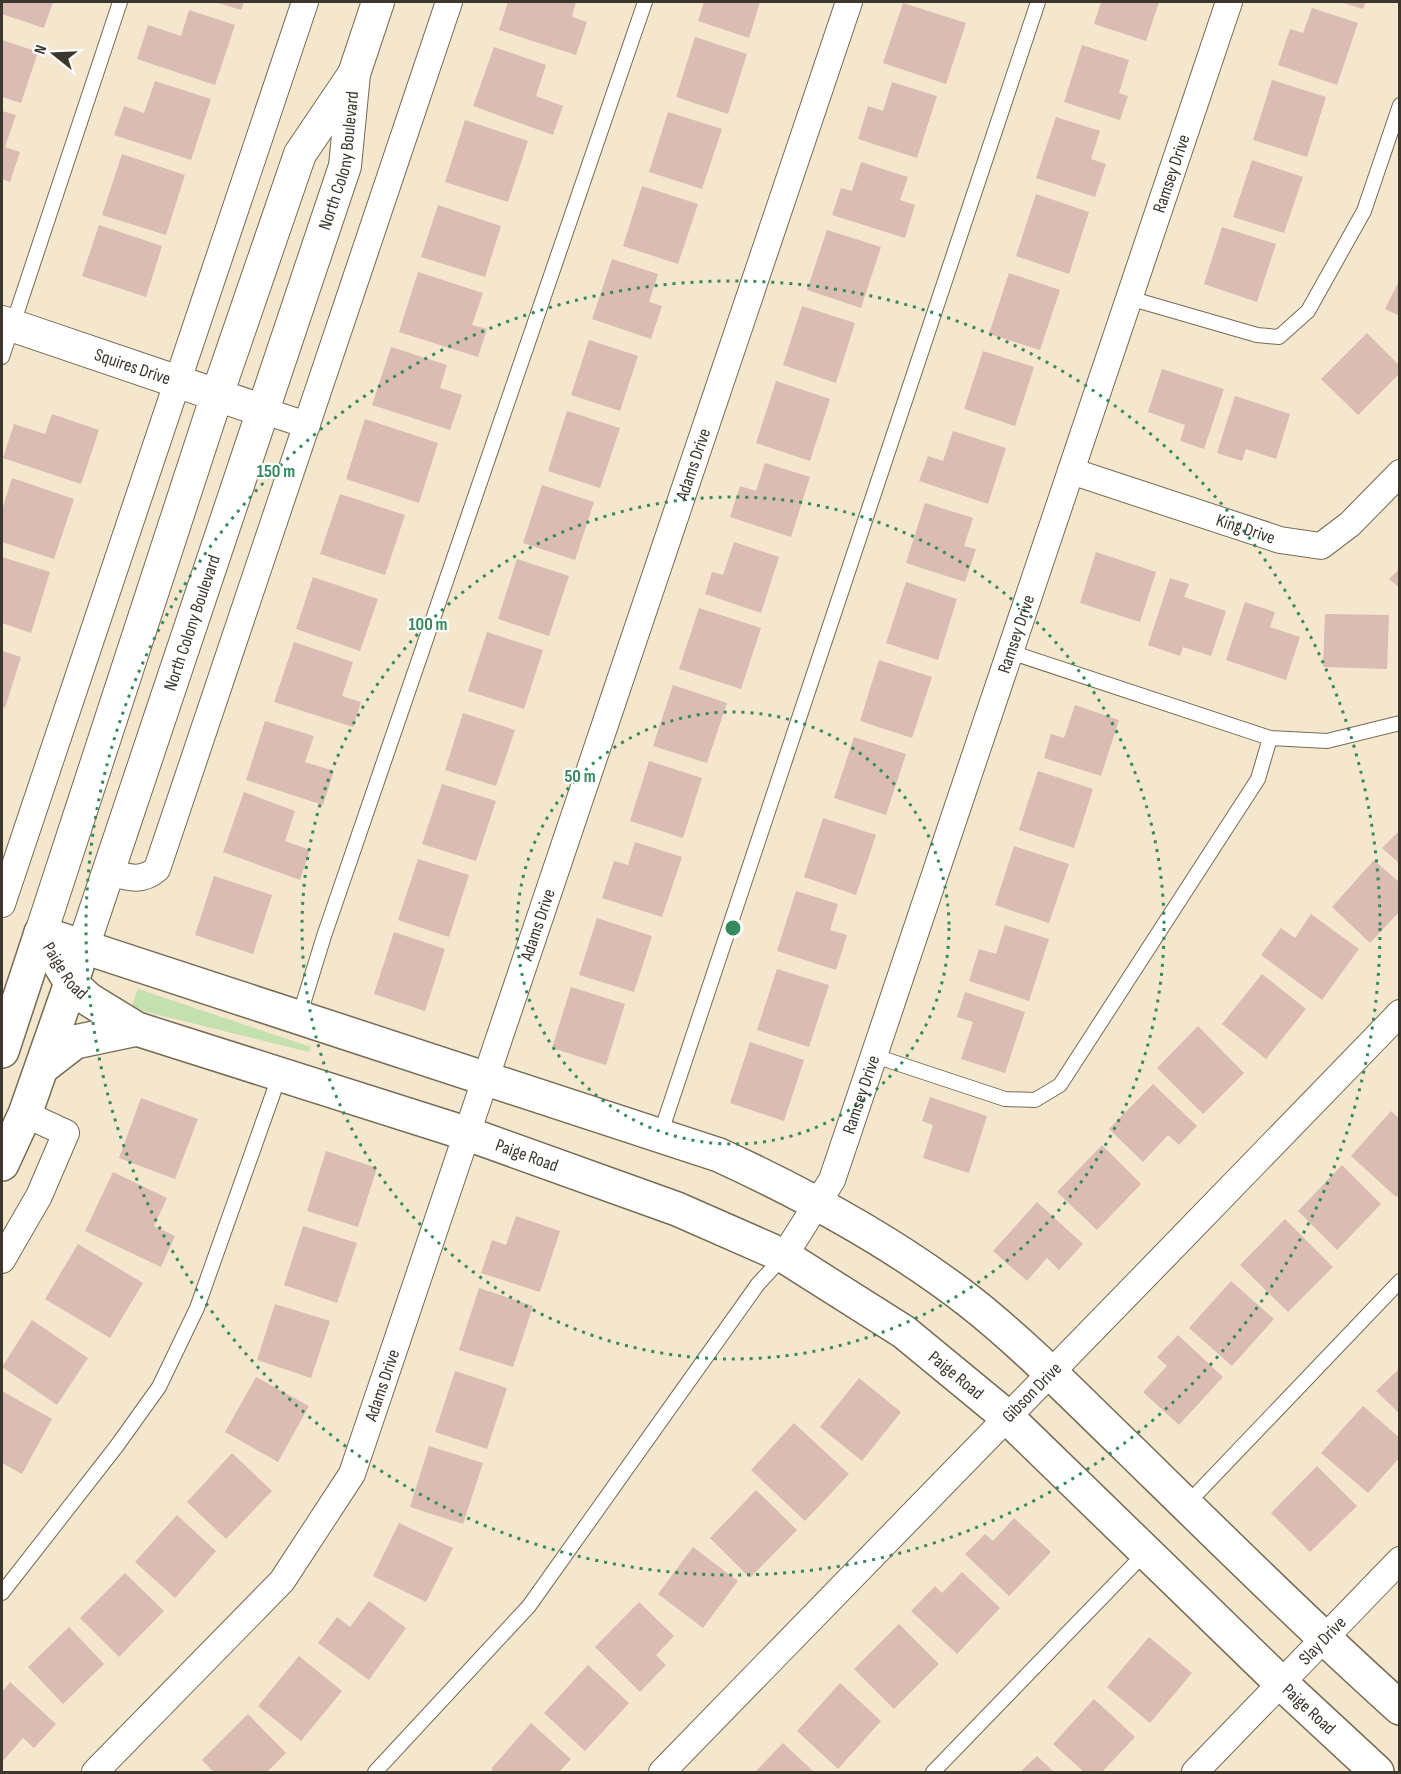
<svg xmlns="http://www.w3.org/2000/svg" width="1401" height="1774" viewBox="0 0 1401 1774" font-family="'Sofia Sans Condensed',sans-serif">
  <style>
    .green { fill: #c4e0ae }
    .building { fill: #dabcb2 }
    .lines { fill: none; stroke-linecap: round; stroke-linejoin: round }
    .service-casing { stroke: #766b54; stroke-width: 16 }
    .minor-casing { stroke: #766b54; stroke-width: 28 }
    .tertiary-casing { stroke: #766b54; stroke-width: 34 }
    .secondary-casing { stroke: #766b54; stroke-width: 36 }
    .service { stroke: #fff; stroke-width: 14 }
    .minor { stroke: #fff; stroke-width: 26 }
    .tertiary { stroke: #fff; stroke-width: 32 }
    .secondary { stroke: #fff; stroke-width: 33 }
    .ring { fill: none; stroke: #35895c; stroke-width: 3; stroke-dasharray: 3 6 }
    .labels { text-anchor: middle; stroke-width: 4.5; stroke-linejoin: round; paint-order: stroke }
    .street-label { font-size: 18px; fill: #3c372d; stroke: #fff }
    .centre { fill: #35895c; stroke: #fff; stroke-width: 3 }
    .ring-label { font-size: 18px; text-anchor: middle; font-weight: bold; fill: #35895c; stroke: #fff; stroke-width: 4.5; stroke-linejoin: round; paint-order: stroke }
  </style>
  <rect width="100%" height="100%" fill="#f4e7cd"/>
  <path class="green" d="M138,989l173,58 -2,5 -178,-44z"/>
  <path class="building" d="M2,2h51l-9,26 -42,-14z
    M215,2h29l-3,8z
    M508,2h68l-4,15 15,5 -11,33 -77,-25z
    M704,2h56l-11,36 -51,-17z
    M1101,2h58l-13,39 -52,-17z
    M1340,2h26l-3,7z
    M903,3l63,20 -20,61 -63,-21z
    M1312,8l46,15 -21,62 -59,-20 12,-36 13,4z
    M189,10l46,15 -20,60 -78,-26 11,-34 33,11z
    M695,37l52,17 -19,60 -52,-17z
    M2,40l36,12 -17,51 -19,-6z
    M1082,45l47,15 -10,33 9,3 -8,24 -56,-18z
    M494,47l52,18 -10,31 27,10 -10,29 -80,-29z
    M1272,80l54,17 -19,60 -54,-17z
    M155,81l56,18 -20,61 -77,-25 10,-29 20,7z
    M892,82l45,14 -20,62 -59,-19 10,-33 15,5z
    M2,111l14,4 -11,32 15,5 -10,30 -8,-3z
    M668,112l54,17 -20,60 -53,-17z
    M1056,117l44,14 -9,28 15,5 -11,33 -59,-19z
    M465,120l63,21 -20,61 -63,-20z
    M122,154l63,21 -19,60 -64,-20z
    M1252,160l51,17 -19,56 -51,-16z
    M861,162l47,15 -8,23 15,5 -10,33 -73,-23 9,-27 11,3z
    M642,186l56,18 -20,60 -55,-18z
    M1036,194l53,18 -20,62 -53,-18z
    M438,205l63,21 -16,51 -64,-20z
    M99,225l63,21 -16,51 -64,-21z
    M1222,227l54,17 -19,58 -53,-18z
    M827,230l54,17 -20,61 -54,-18z
    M612,259l46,15 -9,28 13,4 -11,33 -59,-20z
    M418,272l65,21 -11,32 15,4 -9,28 -79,-25z
    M1009,273l51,17 -20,60 -51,-16z
    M1400,279v37l-15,-7z
    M802,306l53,17 -19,60 -53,-18z
    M1367,333l33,33v7l-42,42 -37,-36z
    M589,340l49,16 -18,55 -49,-16z
    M391,347l56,18 -7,23 22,7 -12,35 -78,-25z
    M983,351l51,16 -19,59 -51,-17z
    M1162,369l62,20 -20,60 -24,-8 5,-16 -37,-13z
    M776,381l54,18 -20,62 -54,-18z
    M1235,396l55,18 -14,45 -30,-10 -4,12 -25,-8z
    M567,411l53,17 -20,60 -52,-17z
    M52,414l47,16 -18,54 -78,-26 11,-34 31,10z
    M365,419l73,24 -19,60 -73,-24z
    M953,431l53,17 -18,56 -69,-23 9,-25 15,5z
    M765,463l45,14 -19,60 -61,-20 10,-31 16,5z
    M12,478l62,21 -20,60 -52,-17v-32z
    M542,485l52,17 -19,58 -52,-17z
    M340,494l65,21 -20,60 -65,-21z
    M925,503l48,15 -9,28 12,3 -11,33 -59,-19z
    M734,542l45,15 -18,56 -56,-19 7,-22 11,3z
    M1096,552l60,20 -16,50 -60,-19z
    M2,557l48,15 -19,61 -29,-10z
    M517,559l52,17 -20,60 -51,-17z
    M1400,568v20l-11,-9z
    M313,577l65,22 -18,52 -64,-22z
    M1170,578l19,6 -5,13 42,14 -15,45 -28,-9 -3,9 -32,-11z
    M906,582l51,17 -19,61 -52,-17z
    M1245,602l30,10 -5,15 30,10 -14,43 -60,-20z
    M699,608l62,20 -20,61 -62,-20z
    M1325,614l64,1 -2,54 -64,-2z
    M487,632l56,18 -19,59 -56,-18z
    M294,642l59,20 -11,34 19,6 -8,25 -79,-25z
    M2,651l19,6 -16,51 -3,-2z
    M879,660l53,17 -20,61 -52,-17z
    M673,685l54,18 -20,60 -54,-17z
    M1075,705l44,15 -18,56 -57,-18 7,-24 13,4z
    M463,713l52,17 -19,56 -51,-16z
    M265,721l49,15 -9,26 29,9 -11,34 -77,-25z
    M854,737l52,17 -20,61 -52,-17z
    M649,761l53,17 -19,60 -53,-17z
    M1038,771l55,18 -19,59 -55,-18z
    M442,784l54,17 -20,60 -54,-17z
    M244,792l51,19 -10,30 25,9 -10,30 -77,-28z
    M823,818l53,17 -20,60 -52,-18z
    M1400,830v34l-18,-16z
    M635,842l47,15 -20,60 -60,-19 12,-37 14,4z
    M1014,846l55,18 -20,59 -54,-18z
    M418,859l51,16 -20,62 -51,-17z
    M1374,860l26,23v28l-30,32 -38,-36z
    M214,876l58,19 -19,59 -58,-19z
    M796,891l42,13 -8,26 17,5 -11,35 -59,-19z
    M1311,914l48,35 -37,51 -61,-45 20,-27 14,10z
    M597,918l55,18 -18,56 -55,-17z
    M1005,925l44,14 -20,62 -60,-20 10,-32 17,5z
    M394,932l51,17 -20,62 -51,-17z
    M777,969l52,16 -20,62 -52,-17z
    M1262,974l44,35 -40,50 -44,-35z
    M571,987l54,17 -19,61 -54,-17z
    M965,992l60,20 -20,61 -44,-14 12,-37 -16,-5z
    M1198,1026l46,47 -41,41 -46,-46z
    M750,1042l54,18 -20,61 -54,-18z
    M1153,1084l44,42 -18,19 -11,-10 -25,27 -34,-33z
    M930,1097l57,19 -18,57 -46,-15 10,-33 -11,-4z
    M141,1098l57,21 -23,60 -56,-21z
    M1391,1111l9,8v75l-4,3 -45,-41z
    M1102,1145l39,39 -44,46 -40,-38z
    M326,1151l51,17 -19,59 -51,-16z
    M1342,1165l39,39 -44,46 -39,-39z
    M113,1172l54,26 -13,28 21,10 -14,31 -76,-36z
    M1037,1202l46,42 -24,26 -12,-12 -20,23 -34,-30z
    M516,1216l44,15 -20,61 -59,-19 11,-33 14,5z
    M1285,1219l48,48 -45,45 -48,-47z
    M303,1226l54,17 -20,60 -53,-18z
    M78,1244l65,39 -33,55 -65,-39z
    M1231,1281l43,38 -42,47 -43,-38z
    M479,1288l54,18 -20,61 -54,-17z
    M275,1304l55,17 -19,57 -54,-18z
    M32,1320l56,38 -31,47 -55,-38z
    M1178,1335l45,42 -44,48 -36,-33 24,-26 -10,-9z
    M1400,1368v46l-24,-23z
    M455,1371l52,17 -20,61 -52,-17z
    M256,1377l53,29 -31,56 -53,-30z
    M859,1378l42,34 -39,49 -42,-34z
    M2,1391l50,28 -30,55 -20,-11z
    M1363,1406l37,32v19l-32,36 -47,-40z
    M794,1423l55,51 -44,47 -54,-51z
    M429,1446l54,17 -20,61 -53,-17z
    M232,1453l40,38 -46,48 -39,-37z
    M1317,1466l40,40 -47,46 -39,-39z
    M756,1490l41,40 -47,48 -40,-40z
    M177,1515l39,36 -41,47 -40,-36z
    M1014,1518l37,34 -42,44 -44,-42 20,-20 8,7z
    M399,1523l54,25 -27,54 -53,-26z
    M693,1547l45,34 -35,47 -45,-34z
    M962,1572l38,36 -43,46 -46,-43 24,-25 7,7z
    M125,1573l39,38 -45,46 -39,-39z
    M369,1601l37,27 -37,52 -51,-37 19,-26 13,10z
    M639,1602l35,34 -18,19 10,10 -26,27 -45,-45z
    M899,1624l40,40 -45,45 -40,-40z
    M69,1627l35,37 -41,40 -35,-37z
    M1149,1637l43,36 -42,50 -43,-36z
    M299,1656l43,35 -41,50 -43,-35z
    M588,1665l41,38 -44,48 -41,-38z
    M10,1682l46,42 -22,24 -11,-10 -21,24v-70z
    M840,1683l41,38 -43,48 -41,-38z
    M1094,1699l41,38 -33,35h-18l-31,-28z
    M248,1714l38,39 -19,19h-53l-12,-12z
    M531,1723l40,36 -12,13h-65l-3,-3z
    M783,1743l31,29h-59z
    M1037,1756l17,16h-34z"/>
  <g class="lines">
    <g class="service-casing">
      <path id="service" d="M1129,298l128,37 22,2 29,-26 56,-100 36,-106
        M2,357l118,-355
        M1010,652l260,86 57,3 73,-18
        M299,1017l25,-81 321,-934
        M875,1056l130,43 30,1 25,-15 198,-306 12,-41
        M660,1135l378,-1133
        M1186,1505l214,-224
        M2,1593l114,-146 43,-60 38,-79 83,-234
        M375,1772l154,-166 229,-322 26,-28
        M933,1772l213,-220"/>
    </g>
    <g class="minor-casing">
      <g id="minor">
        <path d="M264,411l43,14"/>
        <path id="s1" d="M1071,471l209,69 41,6 29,-22 50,-51"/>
        <path d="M108,872c19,5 33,11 49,-3l292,-867"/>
        <path d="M2,904l303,-902"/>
        <path id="s2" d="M784,1256l48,-76 397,-1178"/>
        <path d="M2,1260l37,-64 27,-63 -41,-19"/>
        <path id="s3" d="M95,1772l187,-191 70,-107 497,-1472"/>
        <path id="s4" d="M662,1772c245,-253 493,-505 738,-759"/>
        <path id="s5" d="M1195,1772l205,-212"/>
      </g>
    </g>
    <g class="tertiary-casing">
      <g id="tertiary">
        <path id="s6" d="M2,322l262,89"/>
        <path d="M41,933l176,-538 83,-241 52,-77"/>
        <path id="s7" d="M83,947l262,-781 9,-92 24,-72"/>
      </g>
    </g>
    <g class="secondary-casing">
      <g id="secondary">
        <path id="s8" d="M41,933l30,50 17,16 49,30 331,105 209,75 107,47 120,76 102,84 275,267 96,89"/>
        <path d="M41,933l678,222c87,40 174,87 250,146 56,44 107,97 159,147 90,88 179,176 272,260"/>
        <path d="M2,1051l39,-118"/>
        <path d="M44,1066l31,-24 62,-13"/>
        <path d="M2,1164l23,-50 52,-148"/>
      </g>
    </g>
    <use href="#service" class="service"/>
    <use href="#minor" class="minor"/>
    <use href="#tertiary" class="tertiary"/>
    <use href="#secondary" class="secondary"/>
  </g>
  <g class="ring">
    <circle cx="733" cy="928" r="216"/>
    <circle cx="733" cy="928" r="431"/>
    <circle cx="733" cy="928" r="647"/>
  </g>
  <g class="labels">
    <g class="street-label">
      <text dy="6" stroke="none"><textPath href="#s7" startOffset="828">North Colony Boulevard</textPath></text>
      <text dy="6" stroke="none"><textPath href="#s2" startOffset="1152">Ramsey Drive</textPath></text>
      <text dy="6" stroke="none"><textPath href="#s6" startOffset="138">Squires Drive</textPath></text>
      <text dy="6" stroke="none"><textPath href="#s3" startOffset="1461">Adams Drive</textPath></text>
      <text dy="6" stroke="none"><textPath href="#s1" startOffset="184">King Drive</textPath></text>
      <text dy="6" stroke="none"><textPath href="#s7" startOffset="342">North Colony Boulevard</textPath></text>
      <text dy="6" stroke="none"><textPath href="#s2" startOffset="666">Ramsey Drive</textPath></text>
      <text dy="6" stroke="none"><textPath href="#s3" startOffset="975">Adams Drive</textPath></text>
      <text dy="6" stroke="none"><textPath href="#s8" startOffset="45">Paige Road</textPath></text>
      <text dy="6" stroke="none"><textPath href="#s2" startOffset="180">Ramsey Drive</textPath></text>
      <text dy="6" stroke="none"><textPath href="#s8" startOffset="549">Paige Road</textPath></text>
      <text dy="6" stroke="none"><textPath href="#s8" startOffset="1035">Paige Road</textPath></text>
      <text dy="6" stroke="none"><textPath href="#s3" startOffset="489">Adams Drive</textPath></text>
      <text dy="6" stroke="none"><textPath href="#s4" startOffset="530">Gibson Drive</textPath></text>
      <text dy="6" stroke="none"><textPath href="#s5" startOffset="183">Slay Drive</textPath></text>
      <text dy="6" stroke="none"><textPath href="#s8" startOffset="1521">Paige Road</textPath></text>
    </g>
  </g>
  <circle cx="733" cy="928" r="9" class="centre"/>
  <g class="ring-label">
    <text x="276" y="477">150 m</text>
    <text x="428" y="630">100 m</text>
    <text x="580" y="782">50 m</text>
  </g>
  <rect width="1401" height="1774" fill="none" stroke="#3c372d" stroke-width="6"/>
  <g transform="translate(54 54) rotate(288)" stroke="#ffffff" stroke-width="4.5" paint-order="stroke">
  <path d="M0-4.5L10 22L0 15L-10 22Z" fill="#3c372d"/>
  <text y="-9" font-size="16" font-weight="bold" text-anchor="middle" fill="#3c372d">N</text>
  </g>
</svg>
